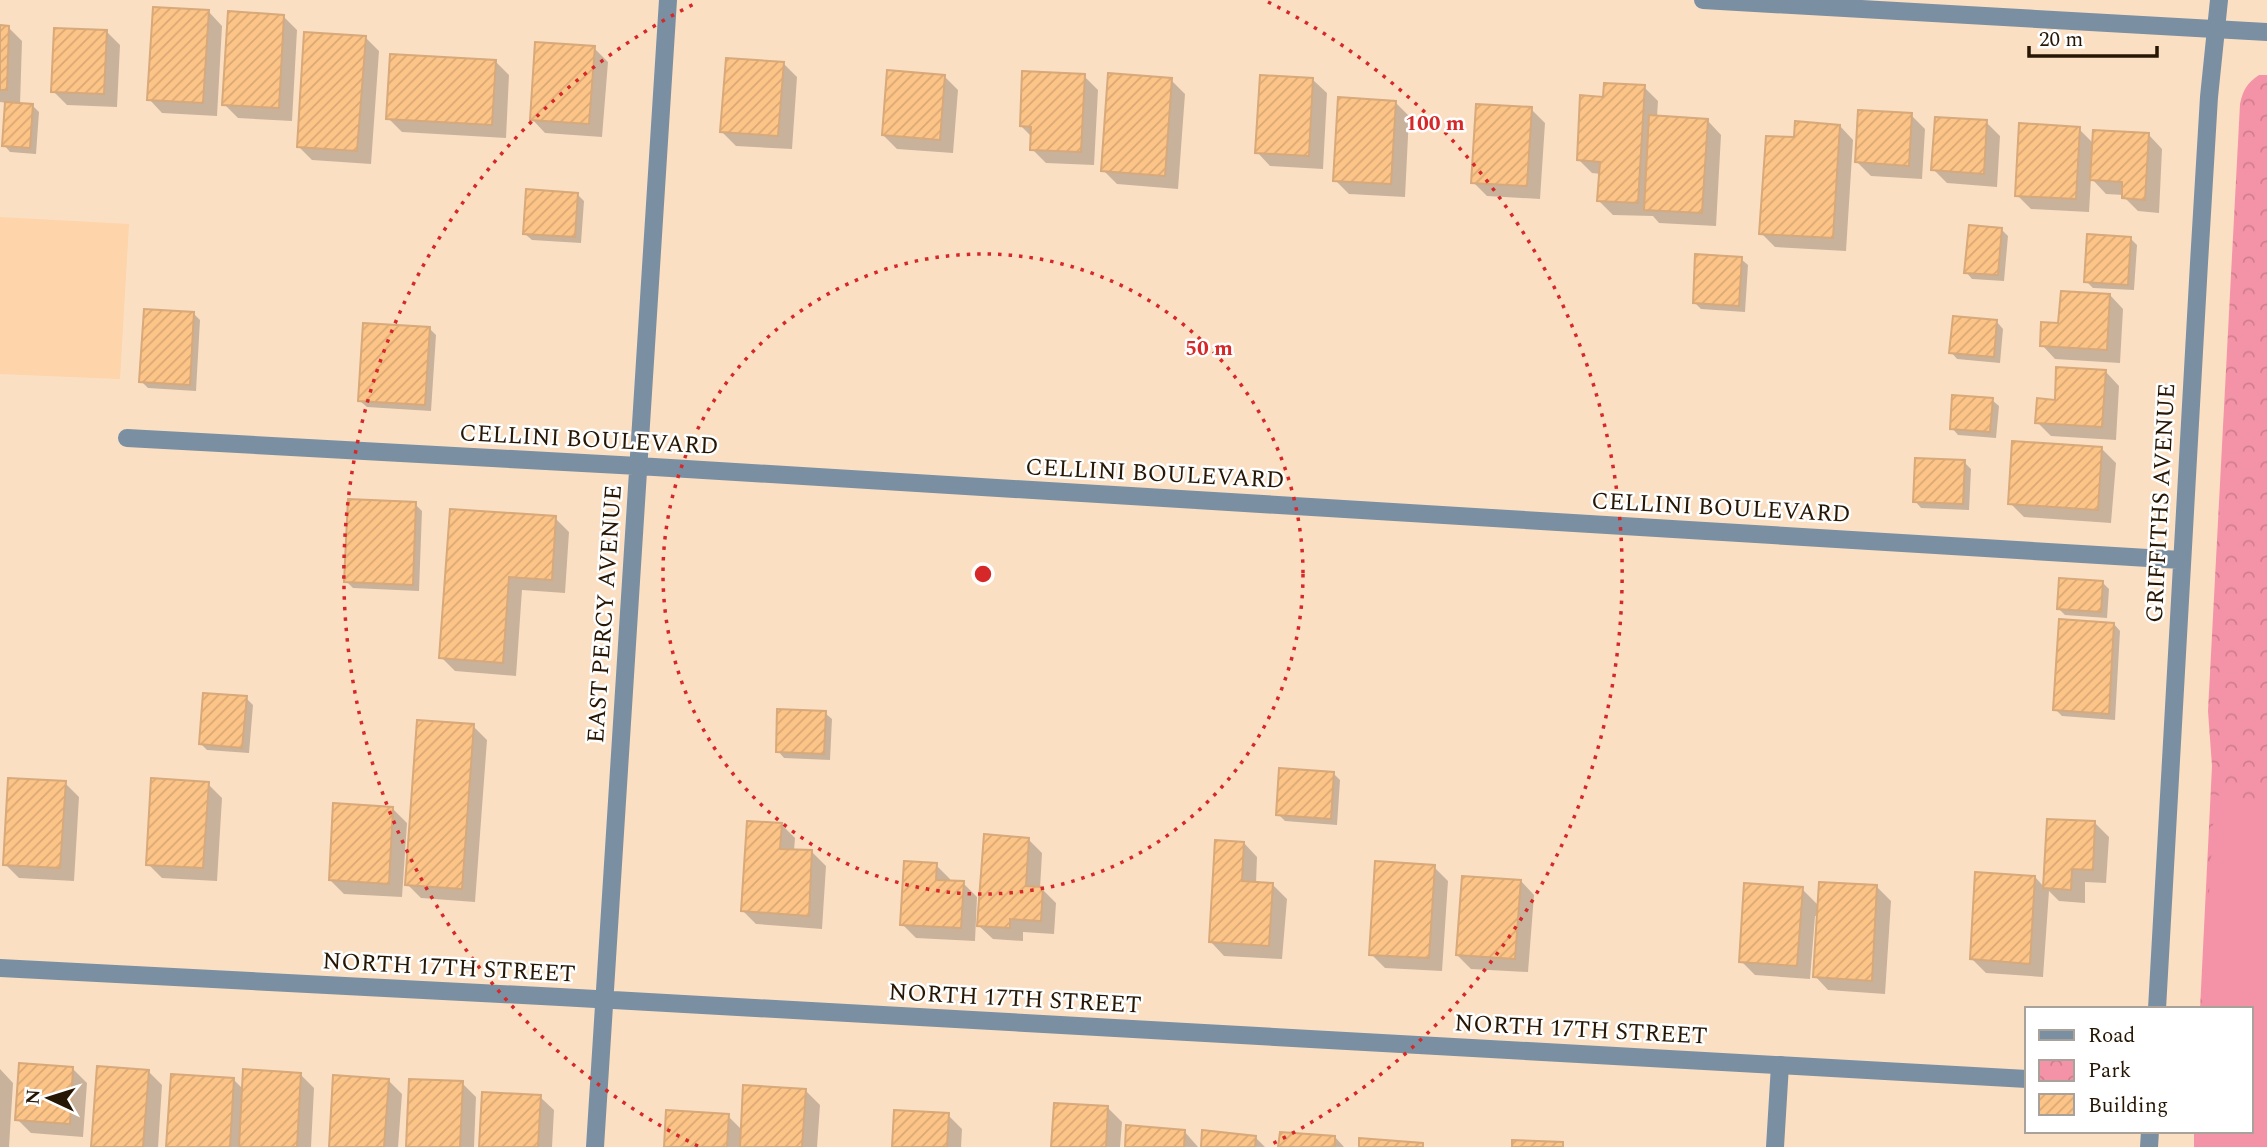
<svg xmlns="http://www.w3.org/2000/svg" width="2267" height="1147" viewBox="0 0 2267 1147" font-family="Spectral,serif">
  <style>
    .built { fill: #fed4aa }
    .park { fill: url(#park-crowns) }
    .pitch { fill: #f493a7 }
    .shadow { fill: #0003 }
    .building { fill: url(#building-hatch); stroke: #d7a97b; stroke-width: 2 }
    .lines { fill: none; stroke-linecap: round; stroke-linejoin: round }
    .service { stroke: #7b8fa2; stroke-width: 18 }
    .minor { stroke: #7b8fa2; stroke-width: 18 }
    .tertiary { stroke: #7b8fa2; stroke-width: 18 }
    .ring { fill: none; stroke: #d62828; stroke-width: 3.5; stroke-dasharray: 3.5 7 }
    .labels { text-anchor: middle; stroke-width: 5; stroke-linejoin: round; paint-order: stroke }
    .street-label { font-size: 24px; fill: #261604; stroke: #fff }
    .centre { fill: #d62828; stroke: #fff; stroke-width: 3.5 }
    .ring-label { font-size: 21px; text-anchor: middle; font-weight: bold; fill: #d62828; stroke: #fff; stroke-width: 5; stroke-linejoin: round; paint-order: stroke }
  </style>
  <defs>
    <pattern id="park-crowns" width="20" height="18" patternUnits="userSpaceOnUse" patternTransform="scale(1.75)"><rect width="20" height="18" fill="#f493a7"/><path d="M2 6a3 3 0 1 1 6 0M12 15a3 3 0 1 1 6 0" fill="none" stroke="#d17e8e"/></pattern>
    <pattern id="building-hatch" width="6" height="6" patternUnits="userSpaceOnUse" patternTransform="scale(1.75)"><rect width="6" height="6" fill="#fdc488"/><path d="M-1 1l2-2M0 6l6-6M5 7l2-2" fill="none" stroke="#d9a874"/></pattern>
  </defs>
  <rect width="100%" height="100%" fill="#fbdfc3"/>
  <path class="built" d="M0,217l129,7 -9,155 -120,-5z"/>
  <path class="park" d="M2259,75h8v1072h-73v-16h57v-122h-51l12,-243 -4,-55 32,-607c3,-14 7,-21 19,-29z"/>
  <path class="pitch" d="M2215,795l52,7v345h-73l1,-16h56v-122h-49z"/>
  <path class="shadow" d="M209,12l13,14 -5,90 -55,-3 -13,-14z
    M283,16l14,14 -5,91 -54,-3 -14,-14z
    M0,27h8l14,14 -2,64 13,1 6,6 -3,42 -26,-2 -6,-7 3,-42 -7,-1z
    M106,31l14,14 -3,62 -50,-2 -14,-14z
    M365,37l14,14 -8,113 -59,-4 -14,-14z
    M594,48l14,14 -6,75 -57,-4 -13,-14z
    M495,61l14,14 -3,63 -104,-6 -14,-14z
    M783,63l14,14 -5,72 -56,-3 -14,-14z
    M944,76l14,14 -5,63 -56,-4 -14,-14z
    M1084,76l14,14 -4,75 -48,-2 -14,-14v-12l-11,-11z
    M1171,80l14,14 -7,95 -61,-5 -14,-14z
    M1313,80l14,13 -4,76 -53,-3 -13,-14z
    M1644,87l14,14 -1,16 51,4 13,14 -5,91 -57,-3 -6,-7 -40,-1 -14,-14 2,-27 -9,-1 -14,-14 27,-60z
    M1395,102l14,14 -4,81 -56,-3 -14,-14z
    M1531,109l14,14 -5,76 -53,-3 -14,-14z
    M1911,115l14,14 -3,50 -51,-3 -14,-14z
    M1986,122l14,14 -3,51 -50,-4 -14,-14z
    M1840,126l13,14 -7,111 -71,-4 -14,-14z
    M2079,129l15,15 55,-9 13,14 -3,64 -21,-2 -14,-14v-2l-18,-1 -15,-16 -2,34 -58,-3 -14,-14z
    M577,194l7,7 -3,42 -49,-3 -7,-6z
    M2002,230l6,6 -4,45 -32,-2 -6,-7z
    M2131,239l6,6 -3,45 -41,-2 -7,-7z
    M1741,259l7,6 -3,47 -44,-3 -7,-7z
    M2110,295l13,14 -3,54 -65,-4 -13,-14z
    M193,313l7,7 -4,71 -48,-3 -7,-7z
    M1997,322l6,7 -3,34 -43,-4 -6,-7z
    M429,328l7,7 -5,76 -64,-4 -7,-6z
    M2106,372l13,14 -3,54 -65,-4 -14,-14 19,-21z
    M1992,400l7,6 -3,32 -38,-3 -6,-7z
    M2102,449l14,14 -5,60 -87,-6 -14,-14z
    M1964,462l7,7 -2,41 -48,-2 -6,-7z
    M415,504l7,7 -3,80 -66,-3 -7,-7z
    M555,518l14,14 -4,61 -43,-3 -6,86 -61,-5 -14,-14z
    M2102,582l7,7 -2,29 -42,-3 -6,-6z
    M2114,624l6,7 -5,89 -53,-4 -7,-7z
    M246,698l7,7 -4,48 -42,-3 -7,-7z
    M825,713l7,6 -2,41 -46,-2 -6,-7z
    M473,726l14,14 -12,162 -54,-4 -14,-14z
    M1333,773l7,7 -3,45 -52,-4 -7,-7z
    M65,783l14,14 -5,84 -55,-3 -14,-14z
    M208,784l14,14 -5,83 -55,-3 -14,-14z
    M393,809l14,14 -5,74 -58,-3 -14,-14z
    M2095,823l14,14 -3,46 -21,-1v21l-26,-2 -10,-10 -6,86 -57,-4 -14,-14 63,-82 10,11z
    M781,824l14,14 -1,13 18,1 14,14 -4,63 -66,-5 -14,-14z
    M1028,839l14,14 -2,36h2l14,14 -2,31 -31,-2v9l-30,-2 -14,-13z
    M1244,843l13,14 -1,27 17,1 14,14 -5,60 -58,-3 -13,-14z
    M936,865l14,14v3l13,1 14,14 -2,44 -59,-3 -14,-14z
    M1434,867l14,14 -6,90 -57,-3 -14,-14z
    M1521,881l13,14 -6,77 -57,-3 -14,-14z
    M1877,887l14,14 -6,93 -57,-4 -13,-14 3,-60h-3l-5,63 -55,-4 -14,-14 61,-72 17,17z
    M0,1069l13,14 -4,64h-9z
    M73,1069l14,14 -4,54 -52,-4 -14,-14z
    M148,1071l14,14 -4,62h-65z
    M300,1074l14,14 -3,59h-143l66,-67 10,10z
    M388,1080l14,14 -4,53h-67z
    M462,1083l14,14 -2,50h-67z
    M806,1091l14,14 -3,42h-152l63,-31 14,14z
    M540,1097l14,13 -2,37h-71z
    M1108,1108l14,14 -2,25h-67z
    M948,1115l14,14 -1,18h-67z
    M1184,1131l14,16h-72z
    M1255,1137l10,10h-63z
    M1335,1137l9,10h-64z"/>
  <path class="building" d="M153,7l56,3 -6,93 -56,-3z
    M228,11l56,4 -5,93 -57,-3z
    M0,25l9,1 -2,64h-7z
    M54,28l53,2 -3,64 -53,-2z
    M304,32l62,4 -9,115 -60,-4z
    M535,42l60,4 -6,78 -59,-4z
    M390,54l106,6 -4,65 -106,-6z
    M726,58l58,4 -6,74 -58,-4z
    M887,70l58,5 -5,65 -58,-5z
    M1022,71l63,3 -4,78 -51,-2 1,-23 -11,-1z
    M1108,73l64,5 -7,98 -64,-5z
    M1260,75l53,3 -4,78 -54,-3z
    M1604,83l41,2 -7,118 -41,-2 3,-39 -23,-2 3,-65 23,2z
    M1338,97l58,4 -5,83 -58,-3z
    M5,102l28,2 -3,44 -28,-2z
    M1476,104l56,3 -5,79 -56,-3z
    M1858,110l54,3 -3,53 -54,-4z
    M1649,115l59,4 -6,94 -58,-3z
    M1935,117l52,3 -3,54 -53,-4z
    M1795,121l45,4 -7,113 -74,-4 7,-98 28,1z
    M2019,123l61,4 -4,72 -61,-3z
    M2093,130l56,3 -4,67 -23,-2v-16l-32,-2z
    M526,189l52,4 -3,44 -52,-3z
    M1969,225l33,3 -4,47 -34,-2z
    M2087,234l44,3 -3,48 -44,-3z
    M1695,254l47,3 -3,49 -46,-3z
    M2061,291l49,3 -3,56 -67,-4 1,-24 17,1z
    M144,309l50,3 -4,73 -51,-3z
    M1953,316l44,4 -3,37 -45,-4z
    M363,323l67,4 -5,78 -67,-4z
    M2056,367l50,3 -4,57 -67,-4 2,-25 18,2z
    M1952,395l41,3 -3,34 -40,-3z
    M2012,441l90,6 -4,63 -90,-6z
    M1915,458l50,2 -2,44 -50,-2z
    M348,499l68,3 -3,83 -69,-3z
    M450,509l106,7 -4,64 -43,-3 -6,86 -64,-5z
    M2059,578l44,3 -2,31 -44,-3z
    M2059,619l55,4 -5,91 -56,-4z
    M203,693l44,3 -5,52 -43,-4z
    M777,709l49,2 -2,43 -48,-2z
    M417,720l57,4 -12,165 -57,-4z
    M1279,768l55,4 -3,47 -55,-4z
    M8,778l58,3 -6,87 -57,-3z
    M151,778l58,4 -6,86 -57,-3z
    M333,803l60,4 -4,77 -60,-4z
    M2047,819l48,2 -2,49 -21,-1 -1,21 -28,-2z
    M747,821l35,2 -2,26 32,1 -3,66 -68,-5z
    M984,834l45,4 -3,48 17,1 -2,34 -31,-2v9l-33,-2z
    M1215,840l29,2 -2,39 31,2 -4,63 -60,-4z
    M904,861l33,2 -1,17 28,1 -3,47 -61,-3z
    M1375,861l60,4 -6,93 -60,-3z
    M1975,872l60,4 -5,88 -60,-5z
    M1462,876l59,4 -6,79 -59,-4z
    M1819,882l58,3 -5,96 -59,-4z
    M1744,883l59,4 -6,79 -58,-4z
    M19,1063l54,4 -3,57 -55,-4z
    M97,1066l52,4 -6,77h-52z
    M243,1069l58,4 -4,74h-58z
    M171,1074l63,4 -4,69h-64z
    M333,1075l56,4 -5,68h-55z
    M409,1079l54,2 -3,66h-54z
    M743,1085l63,4 -4,58h-62z
    M482,1092l59,3 -3,52h-59z
    M1054,1103l54,3 -2,41h-55z
    M666,1110l63,4 -2,33h-63z
    M894,1110l55,3 -2,34h-55z
    M1126,1125l59,5 -1,17h-59z
    M1202,1130l54,6 -1,11h-54z
    M1280,1132l55,4v11h-57z
    M1359,1138l64,5v4h-64z
    M1512,1140l51,2v5h-51z"/>
  <g class="lines">
    <path class="service" d="M1775,1147l5,-82"/>
    <path class="minor" d="M127,438l511,28 1543,94
      M0,968l560,29 1467,82
      M2157,1009l42,-746 10,-166 10,-97
      M595,1147l73,-1147
      M2149,1147l1,-16"/>
    <path class="tertiary" d="M1703,0l564,32"/>
  </g>
  <g class="ring">
    <circle cx="983" cy="574" r="320"/>
    <path d="M698 1146A639 639 0 0 1 698 2M1268 2A639 639 0 0 1 1268 1146"/>
  </g>
  <g class="labels">
    <g class="street-label">
      <text transform="translate(589 439) rotate(3)" y="8">CELLINI BOULEVARD</text>
      <text transform="translate(1155 473) rotate(3)" y="8">CELLINI BOULEVARD</text>
      <text transform="translate(2160 503) rotate(-87)" y="8">GRIFFITHS AVENUE</text>
      <text transform="translate(1721 507) rotate(3)" y="8">CELLINI BOULEVARD</text>
      <text transform="translate(604 614) rotate(-86)" y="8">EAST PERCY AVENUE</text>
      <text transform="translate(449 967) rotate(3)" y="8">NORTH 17TH STREET</text>
      <text transform="translate(1015 998) rotate(3)" y="8">NORTH 17TH STREET</text>
      <text transform="translate(1581 1029) rotate(3)" y="8">NORTH 17TH STREET</text>
    </g>
  </g>
  <circle cx="983" cy="574" r="10" class="centre"/>
  <g class="ring-label">
    <text x="1435" y="130">100 m</text>
    <text x="1209" y="355">50 m</text>
  </g>
  <rect x="2025" y="1007" width="228" height="126" fill="#ffffff" stroke="#a8a29b" stroke-width="2"/>
  <rect x="2039" y="1030" width="35" height="10" fill="#7b8fa2" stroke="#a8a29b" stroke-width="2"/>
  <text x="2088" y="1042" font-size="21" fill="#261604">Road</text>
  <rect x="2039" y="1060" width="35" height="21" fill="url(#park-crowns)" stroke="#a8a29b" stroke-width="2"/>
  <text x="2088" y="1077" font-size="21" fill="#261604">Park</text>
  <rect x="2039" y="1094" width="35" height="21" fill="url(#building-hatch)" stroke="#a8a29b" stroke-width="2"/>
  <text x="2088" y="1112" font-size="21" fill="#261604">Building</text>
  <g transform="translate(49 1098) rotate(274)" stroke="#ffffff" stroke-width="5" paint-order="stroke">
  <path d="M0-5L12 26L0 18L-12 26Z" fill="#261604"/>
  <text y="-10" font-size="19" font-weight="bold" text-anchor="middle" fill="#261604">N</text>
  </g>
  <path d="M2029 46v10h128v-10" fill="none" stroke="#261604" stroke-width="3.5"/>
  <text x="2039" y="46" font-size="21" fill="#261604" stroke="#ffffff" stroke-width="5" paint-order="stroke">20 m</text>
</svg>
